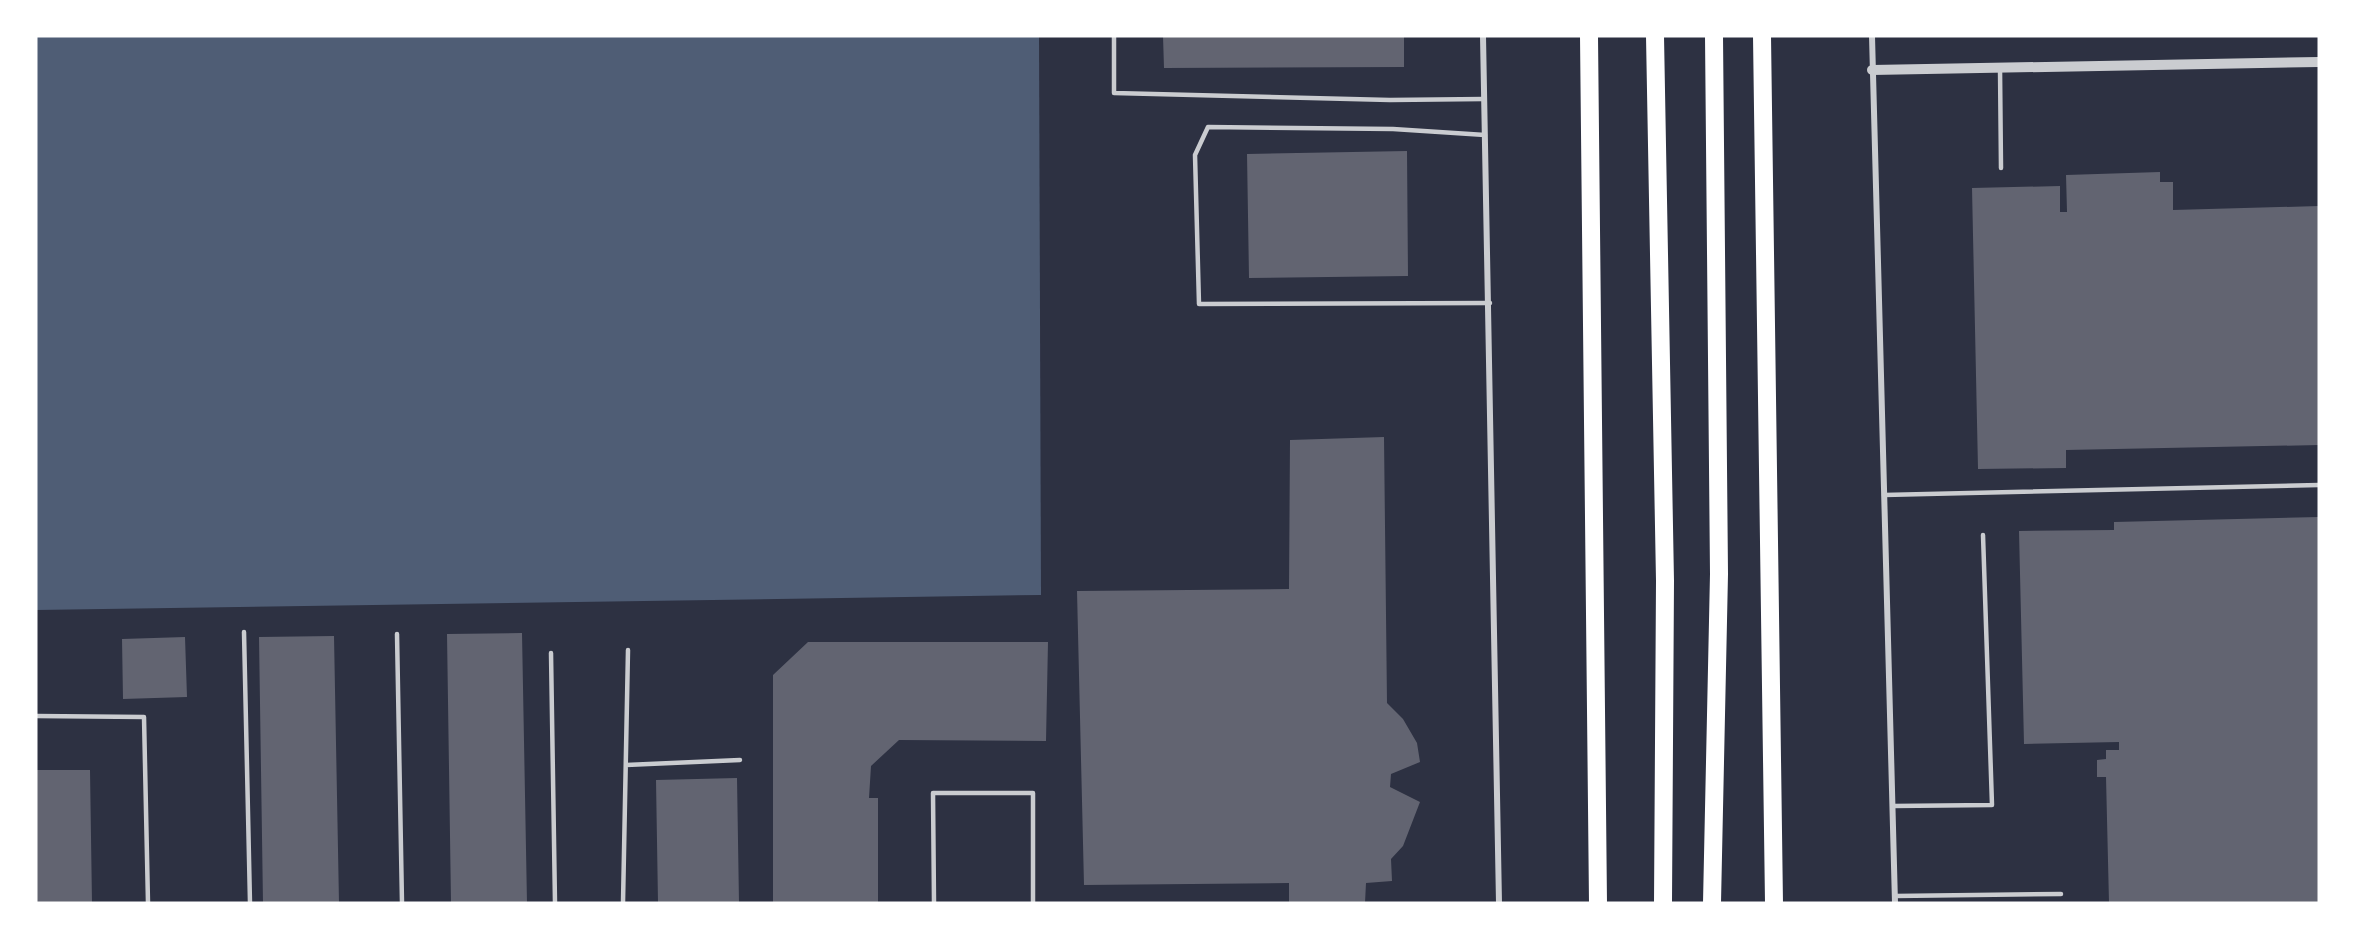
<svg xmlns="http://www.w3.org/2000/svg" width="2355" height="939" viewBox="0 0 2355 939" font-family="'Fira Sans Condensed',sans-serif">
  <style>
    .water { fill: #4f5d75 }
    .building { fill: #626471 }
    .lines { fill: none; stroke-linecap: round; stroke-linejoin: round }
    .service { stroke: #caccd0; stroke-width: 4.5 }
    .minor { stroke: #caccd0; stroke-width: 6 }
    .tertiary { stroke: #caccd0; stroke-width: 10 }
    .motorway { stroke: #fff; stroke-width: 18 }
  </style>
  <rect width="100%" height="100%" fill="#2d3142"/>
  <path class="water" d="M36,36h1003l2,559 -1005,15z"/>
  <path class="building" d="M1163,36h241v31l-240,1z
    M1407,151l1,125 -159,2 -2,-124z
    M2160,172v10h13v28l146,-4v239l-253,5v18l-88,1 -6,-281 88,-2v26h7l-1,-37z
    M1384,437l3,266 16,16 14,24 3,19 -29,12 -1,13 30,15 -17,44 -12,13 1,22 -26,2 -1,20h-76v-20l-205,2 -7,-294 212,-2 1,-149z
    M2319,517v386h-210l-3,-126h-9v-17l9,-1v-9h13v-8l-95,2 -5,-213 95,-1v-8z
    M522,633l5,270h-76l-4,-269z
    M334,636l5,267h-76l-4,-266z
    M185,637l2,60 -64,2 -1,-60z
    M808,642h240l-2,99 -147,-1 -28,26 -2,32h9v105h-105v-228z
    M36,770h54l2,133h-56z
    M737,778l2,125h-81l-2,-123z"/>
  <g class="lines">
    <path class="service" d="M1114,36v57l276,7 94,-1
      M2000,68l1,100
      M1485,135l-92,-6 -185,-2 -13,28 4,149 291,-1
      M1884,495l435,-10
      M244,632l6,271
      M397,634l5,269
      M551,653l4,250
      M36,716l108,1 4,186
      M626,765l114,-5
      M1893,806l99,-1 -9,-270
      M1895,896l166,-2
      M623,903l5,-253
      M934,903l-1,-110h100v110"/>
    <path class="minor" d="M1483,36l16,867
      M1872,36l23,867"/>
    <path class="tertiary" d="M1872,70l447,-8"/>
    <path class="motorway" d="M1589,36l9,867
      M1655,36l10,545 -2,322
      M1762,36l12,867
      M1712,903l7,-329 -5,-538"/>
  </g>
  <rect width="2355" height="939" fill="none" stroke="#ffffff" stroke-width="75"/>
</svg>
